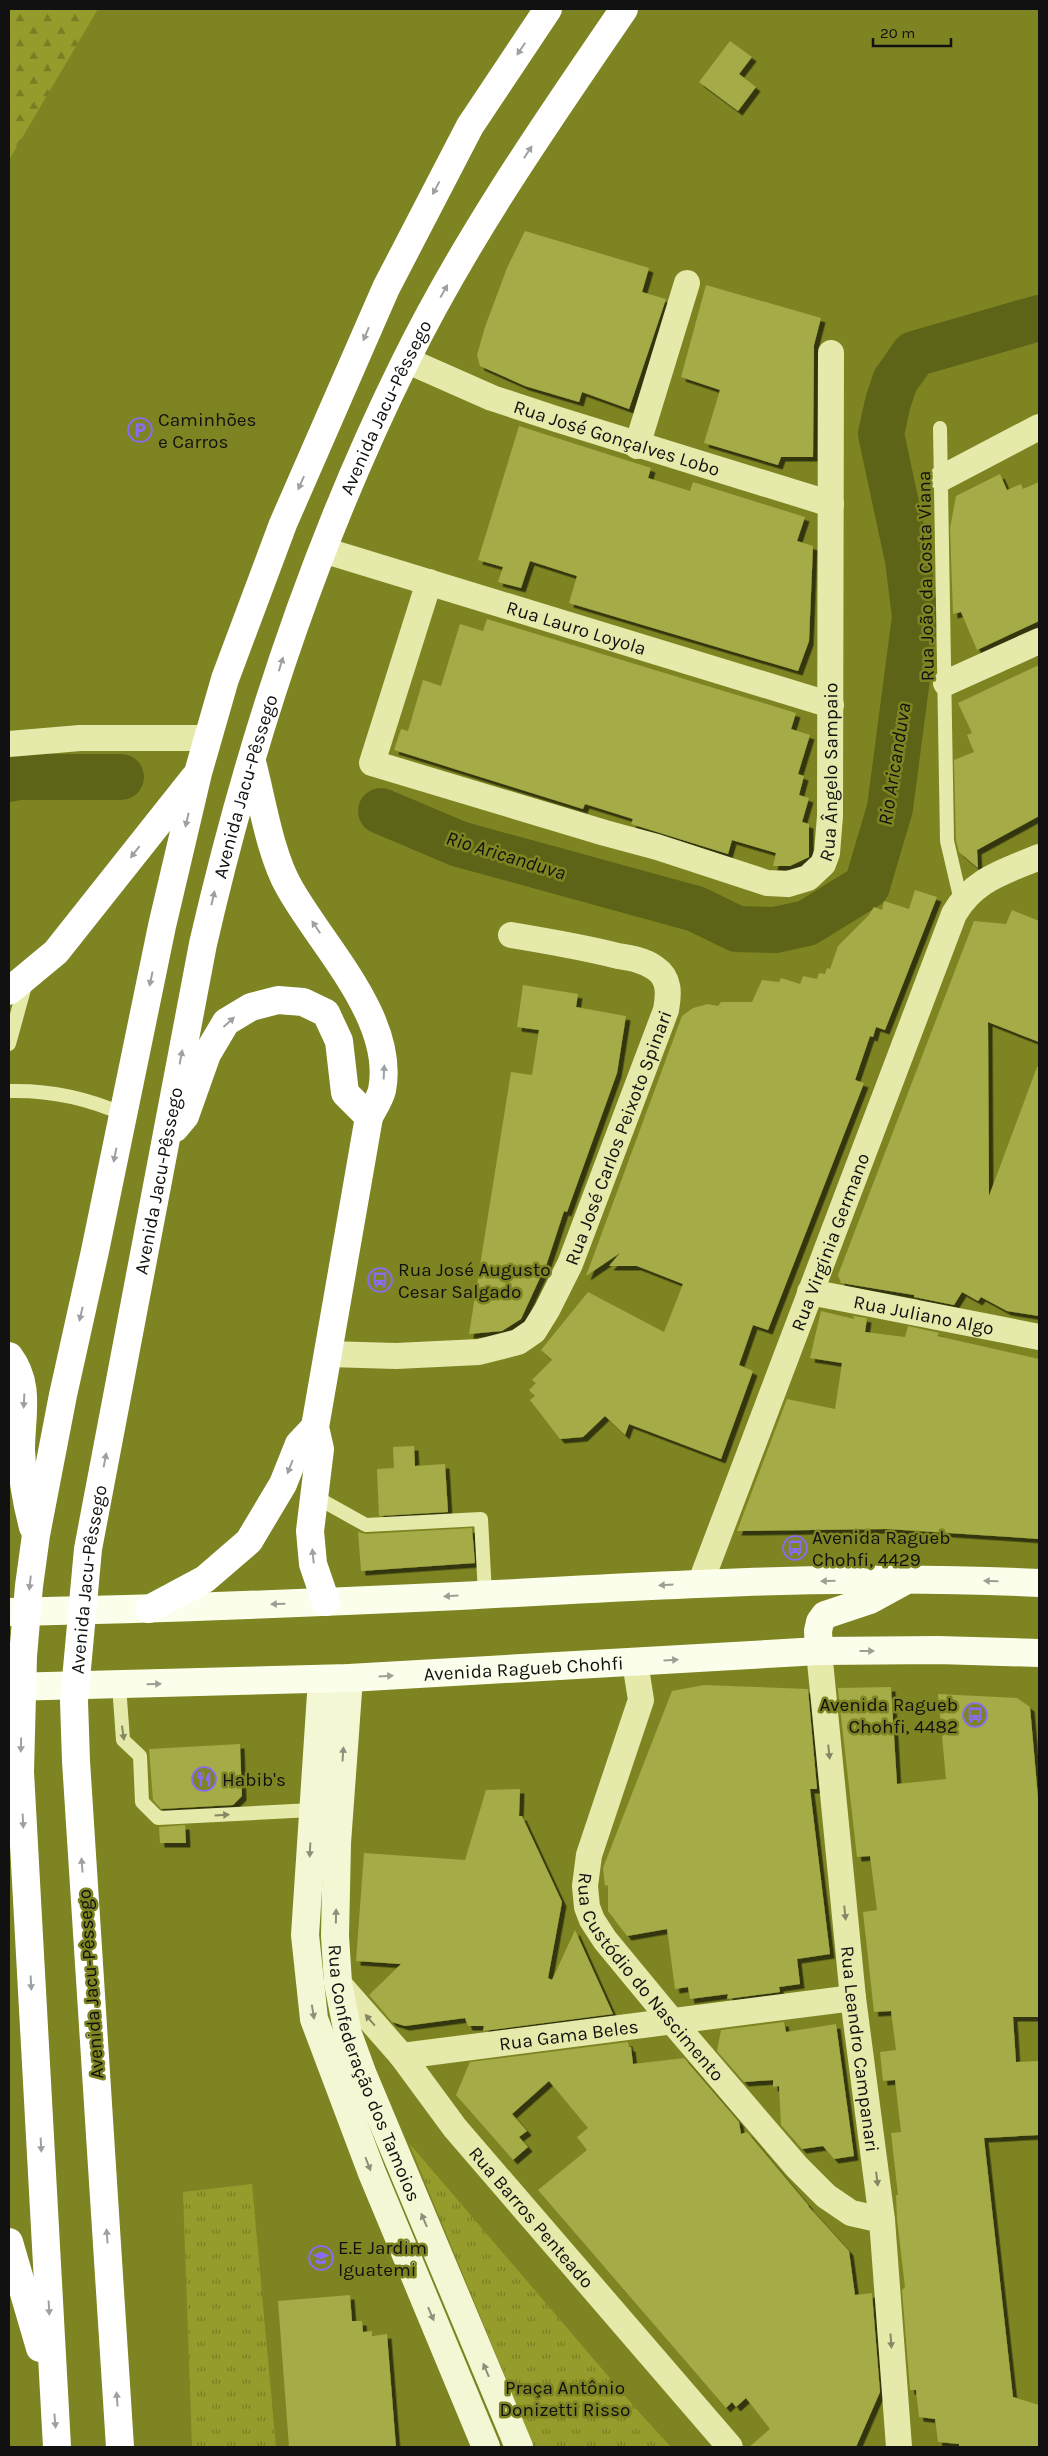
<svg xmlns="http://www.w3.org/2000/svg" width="1048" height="2456" viewBox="0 0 1048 2456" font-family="Karla,sans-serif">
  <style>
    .grass { fill: url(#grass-tufts) }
    .forest { fill: url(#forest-firs) }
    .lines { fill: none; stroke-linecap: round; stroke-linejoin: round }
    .river { stroke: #5d6417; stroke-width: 46 }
    .building { fill: #a4ab46; filter: url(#shadow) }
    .lane { stroke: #e5e9a9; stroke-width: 14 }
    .street { stroke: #e5e9a9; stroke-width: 26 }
    .secondary { stroke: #f4f7d4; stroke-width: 28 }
    .primary { stroke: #fcfeec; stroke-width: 28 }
    .highway { stroke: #fff; stroke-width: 28 }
    .oneway { fill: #a0a0a0 }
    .oneway2 { fill: #9e9f94 }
    .oneway3 { fill: #868865 }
    .oneway4 { fill: #8e907c }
    .labels { text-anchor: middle; stroke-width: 5; stroke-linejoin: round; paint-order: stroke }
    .street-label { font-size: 19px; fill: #111; stroke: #7d8421 }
    .poi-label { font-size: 19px; fill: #111; stroke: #7d8421; text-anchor: start }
    .park-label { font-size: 19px; fill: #111; stroke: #7d8421 }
    .water-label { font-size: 20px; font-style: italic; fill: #111; stroke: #7d8421 }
  </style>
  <defs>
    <pattern id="grass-tufts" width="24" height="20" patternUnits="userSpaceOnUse" patternTransform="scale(1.25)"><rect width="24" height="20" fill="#959c2b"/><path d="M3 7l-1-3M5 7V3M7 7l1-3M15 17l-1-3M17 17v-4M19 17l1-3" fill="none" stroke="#787e23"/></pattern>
    <pattern id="forest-firs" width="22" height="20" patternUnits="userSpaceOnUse" patternTransform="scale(1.25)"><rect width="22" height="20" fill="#959c2b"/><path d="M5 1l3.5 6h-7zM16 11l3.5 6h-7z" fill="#787e23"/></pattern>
    <filter id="shadow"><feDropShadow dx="4.5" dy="4.5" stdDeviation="0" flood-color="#0009"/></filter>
  </defs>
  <rect width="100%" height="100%" fill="#7d8421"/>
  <path class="grass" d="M409,2143l229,268 33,36h-137z
    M252,2184l24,263h-84l-9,-255z"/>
  <path class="forest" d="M9,9h89l-89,151z"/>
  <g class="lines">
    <path class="river" d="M9,779l10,-2h102
      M381,811l78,33 237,65 41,20 38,1 32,-7 60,-37 23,-78 25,-191 -7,-57 -27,-126 7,-32 7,-21 19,-27 125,-36"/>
  </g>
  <path class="building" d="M730,41l22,16 -13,17 17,13 -18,24 -39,-29z
    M525,231l124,37 -7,24 24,7 -37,110 -47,-17 -3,10 -54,-16 -45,-20 -3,-11 8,-28 22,-59z
    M706,285l115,33 -7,27 -1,112h-32l-3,8 -74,-22 16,-53 -39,-13z
    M519,426l132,42 -3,10 42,13 3,-9 112,35 -8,24 16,5 -4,95 -11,30 -229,-68 8,-27 -47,-15 -9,27 -23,-6 5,-15 -25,-7z
    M1000,474l7,16 14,-6 2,5 16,-7v139l-62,29 -16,-38 -8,2 -3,-86 6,-32z
    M487,619l309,94 -5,16 19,6 -12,39 6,2 -5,19 10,3 -7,24 7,2v33l-19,9h-17l3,-13 -44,-13 -4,14 -97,-30 2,-5 -48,-15 -2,5 -189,-59 7,-21 7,2 15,-51 18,6 19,-62 23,7z
    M1039,665v151l-62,34 1,18 -19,-16 -3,-12 -2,-80 20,-8 -7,-17 5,-2 -14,-30z
    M915,890l22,7 -52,133 -9,-3 -3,10 -3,-1 -15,44 9,3 -96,247 -15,-5 -14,40 14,6 -32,88 -92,-35 -4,11 -20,-19 -22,21 -23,2 -30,-39 5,-4 -6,-6 7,-7 -4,-3 20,-20 -11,-10 47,-58 76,40 19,-48 -46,-18h-28l11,-13 -34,23 96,-260 11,-8 15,-4 10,2 3,-4h31l10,-22 17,2 2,-4 19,6 3,-8 14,3 2,-6 6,1 2,-6 3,1 8,-23 30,-30 6,-9 8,3 2,-9 25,8z
    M1012,910l27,11v121l-51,-20 1,174 48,-129h2v249l-32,-5 -26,-14 -3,4 -16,-9 -8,13 -40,-8v-2l-73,-12 -3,-8 136,-354 32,3z
    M523,985l55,9 -2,13 50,9 -9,57 -50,139 -3,-1 -18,55h-8l6,3 -23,50 -19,12 -33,3 42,-262 21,3 7,-45 -22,-3z
    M821,1311l33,8 -1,-3 14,2 -2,14 40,5 3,-11 31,7 -2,3 102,23v180l-152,-10 -150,2 50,-132 48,10 7,-46 -32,-5z
    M414,1446l1,20 30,-2 3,48 -69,4 -2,-47 17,-1 -1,-21z
    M472,1528l3,35 -114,8 -3,-39 8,2z
    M704,1685l104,4 9,100h-7l20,165 -33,5 3,25 -21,3 1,5 -53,7 1,-5 -38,5 -2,-12 -13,2 -8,-60 -40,7 -19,-25v-26l-3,1 -2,-18 69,-177z
    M891,1687l6,97 49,-5 -8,-85 79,4 13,9 9,102v208h-26l3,45 23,-1v74l-55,3 29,259 26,8v42h-80v-3l-21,-2 -3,-23 -16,-2 -3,-27h-6l-8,-100 3,-3 -8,-68 -1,-24h2l-7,-62 10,-1 -6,-52 -12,1 -3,-29 16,-2 -5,-39 -17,1 -11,-100 14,-2 -7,-54 -13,1 -19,-167v-2z
    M240,1744l2,52 -9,9 -72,4 -8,-9 -4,-51z
    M520,1789l-1,27h3l40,86 -14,76 4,2 23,-50 38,84 -130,17 1,-5h-16l-3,-8 -60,8 -13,-4 -23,-27 32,-31 -45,-3 8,-108 101,7 21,-70z
    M185,1825l1,18h-26l-1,-16z
    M784,2022l2,10 50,-8 18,132 -20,3 -11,-13 -21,3 -21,-24 -2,-39 -6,1v-7l-29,2 -27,-31 4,-21z
    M628,2042l1,5h2l2,17 51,-6 55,64 2,12 6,-2 62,74h-1l41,45 6,44 17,-2 8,99 -24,55h-107l21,-18 -24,-31 -10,9 -4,-5 -6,6 -188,-218 49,-40 -10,-13 11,-9 -39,-47 -37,33 15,17 -8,6 9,10 -15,13 -57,-65 14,-33z
    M350,2295l2,26h10l1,11 9,-1v5l15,-2 9,113h-107l-11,-146z"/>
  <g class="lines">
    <path class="lane" d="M940,428l7,413 14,60
      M9,1044l17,-62
      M9,1091c38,-1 78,7 114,23
      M314,1496l52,29 115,-6 4,75
      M119,1685l4,55 17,16 2,46 16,16 154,-8"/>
    <g class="street">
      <path id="s1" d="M406,360l86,38 64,21 275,85"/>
      <path d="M637,446l50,-163"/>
      <path d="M942,478l97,-51"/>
      <path id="s2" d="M323,550l508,155"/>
      <path id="s3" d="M429,582l-57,181 233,70 52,14 110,36 21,1 20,-6 15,-14 4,-11 3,-37 1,-463"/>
      <path d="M946,683l93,-42"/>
      <path d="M9,744l71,-6h128"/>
      <path id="s4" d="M810,1292l229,45"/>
      <path id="s5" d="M328,1354l68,2 83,-4 39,-10 16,-11 13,-21 23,-46 96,-254c3,-16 4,-32 -11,-42 -11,-8 -25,-10 -37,-12 -35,-9 -71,-15 -107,-21"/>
      <path id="s6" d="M700,1584l254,-670c20,-35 50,-42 85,-57"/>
      <path id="s7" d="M819,1651l34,347 29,222 17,227"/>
      <path id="s8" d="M635,1662l6,38 -52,155 -4,31 2,21 5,13 13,20 66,80 126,147 29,29 25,17 31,7"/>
      <path id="s9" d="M338,1983l64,73 53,72 275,319"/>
      <path id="s10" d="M402,2056l451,-58"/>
    </g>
    <g class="secondary">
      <path id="s11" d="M349,1678l-12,165 -2,93 3,47 10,51 15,41 156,372"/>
      <path d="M322,1679l-17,256 9,84 58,154 114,274"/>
    </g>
    <g class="primary">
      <path d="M9,1612c150,-3 300,-9 450,-16 193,-10 387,-23 580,-13"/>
      <path d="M819,1651l-1,-20 2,-9 5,-7 45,-15 33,-18"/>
      <path id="s12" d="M9,1687l340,-9 470,-27 119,-1 101,3"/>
    </g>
    <g class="highway">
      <path d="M252,762c10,38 18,92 37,125 32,58 107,132 93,203 -2,9 -9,19 -13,27l-54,310 5,22 -10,82 3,33 13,38"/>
      <path d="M9,991l47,-39 138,-174"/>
      <path d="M175,1128l10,-12 22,-62 19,-32 25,-15 27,-7 25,2 23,11 13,28 6,52 24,24"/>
      <path d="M9,1356c22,29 12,60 12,94 1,26 5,51 12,77"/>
      <path d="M149,1609l56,-30 44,-38 34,-57 16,-40 16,-17"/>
      <path d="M9,2242l31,106"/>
      <path d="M57,2447l-37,-675 3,-116 6,-70 7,-51 27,-140 32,-144 67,-325 36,-153 27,-94 58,-155 103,-236 84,-162 78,-117"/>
      <path id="s13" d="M120,2447l-44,-686 -2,-60 14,-152 115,-605c46,-200 111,-398 202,-582 61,-124 141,-239 219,-353"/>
    </g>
  </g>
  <defs><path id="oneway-solid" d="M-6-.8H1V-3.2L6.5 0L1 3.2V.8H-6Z" transform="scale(1.25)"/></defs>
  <g class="oneway">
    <use href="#oneway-solid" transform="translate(521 49) rotate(124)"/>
    <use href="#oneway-solid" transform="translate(528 152) rotate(-57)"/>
    <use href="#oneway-solid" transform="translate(436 188) rotate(118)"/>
    <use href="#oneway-solid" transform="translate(444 291) rotate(-61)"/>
    <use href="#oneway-solid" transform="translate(366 334) rotate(113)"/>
    <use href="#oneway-solid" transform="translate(301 483) rotate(114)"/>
    <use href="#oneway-solid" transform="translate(281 664) rotate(-73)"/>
    <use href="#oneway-solid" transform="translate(187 820) rotate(103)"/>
    <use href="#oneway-solid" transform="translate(135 852) rotate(128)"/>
    <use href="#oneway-solid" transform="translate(213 898) rotate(-77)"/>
    <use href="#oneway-solid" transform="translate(316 927) rotate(-124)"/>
    <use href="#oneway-solid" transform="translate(151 979) rotate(102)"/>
    <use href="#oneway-solid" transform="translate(229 1022) rotate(-42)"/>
    <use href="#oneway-solid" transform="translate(181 1057) rotate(-79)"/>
    <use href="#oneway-solid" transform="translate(384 1072) rotate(-87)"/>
    <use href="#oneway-solid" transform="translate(115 1155) rotate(101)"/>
    <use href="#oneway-solid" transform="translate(81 1314) rotate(103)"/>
    <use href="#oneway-solid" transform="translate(24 1401) rotate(93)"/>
    <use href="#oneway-solid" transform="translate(105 1460) rotate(-79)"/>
    <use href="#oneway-solid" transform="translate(290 1467) rotate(111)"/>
    <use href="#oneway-solid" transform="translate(313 1556) rotate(-96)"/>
    <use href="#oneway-solid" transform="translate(30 1583) rotate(96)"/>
    <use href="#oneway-solid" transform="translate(21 1745) rotate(91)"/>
    <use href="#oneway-solid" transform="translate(23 1821) rotate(87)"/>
    <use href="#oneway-solid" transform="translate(82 1865) rotate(-94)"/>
    <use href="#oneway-solid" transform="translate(31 1983) rotate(87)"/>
    <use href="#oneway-solid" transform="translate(41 2145) rotate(87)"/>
    <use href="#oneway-solid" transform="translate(107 2236) rotate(-94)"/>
    <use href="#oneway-solid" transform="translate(49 2308) rotate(87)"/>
    <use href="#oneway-solid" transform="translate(117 2399) rotate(-94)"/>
    <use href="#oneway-solid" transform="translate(55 2421) rotate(85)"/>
  </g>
  <g class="oneway2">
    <use href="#oneway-solid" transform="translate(828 1581) rotate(179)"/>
    <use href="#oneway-solid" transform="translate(991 1581) rotate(-179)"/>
    <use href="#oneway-solid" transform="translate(666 1585) rotate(177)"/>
    <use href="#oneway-solid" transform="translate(451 1596) rotate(177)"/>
    <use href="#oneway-solid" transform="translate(278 1604) rotate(178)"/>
    <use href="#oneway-solid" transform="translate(867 1651)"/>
    <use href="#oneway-solid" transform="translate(671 1660) rotate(-3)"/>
    <use href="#oneway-solid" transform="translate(386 1676) rotate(-3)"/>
    <use href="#oneway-solid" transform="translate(154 1684) rotate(-2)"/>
  </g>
  <g class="oneway3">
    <use href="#oneway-solid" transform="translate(123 1733) rotate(82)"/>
    <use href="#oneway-solid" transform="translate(829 1752) rotate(84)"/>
    <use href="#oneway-solid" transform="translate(222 1815) rotate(-3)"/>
    <use href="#oneway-solid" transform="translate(845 1913) rotate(84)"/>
    <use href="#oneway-solid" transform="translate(370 2020) rotate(-131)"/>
    <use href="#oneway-solid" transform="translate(877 2179) rotate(83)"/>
    <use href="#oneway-solid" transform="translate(891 2341) rotate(86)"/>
  </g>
  <g class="oneway4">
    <use href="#oneway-solid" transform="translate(343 1754) rotate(-86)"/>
    <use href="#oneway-solid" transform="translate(310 1850) rotate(93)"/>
    <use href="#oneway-solid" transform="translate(336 1916) rotate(-89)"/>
    <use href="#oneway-solid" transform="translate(313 2012) rotate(81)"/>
    <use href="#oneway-solid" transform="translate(368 2164) rotate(69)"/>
    <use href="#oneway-solid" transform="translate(424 2220) rotate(-113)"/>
    <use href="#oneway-solid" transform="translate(431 2314) rotate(67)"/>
    <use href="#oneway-solid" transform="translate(486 2370) rotate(-113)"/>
  </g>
  <defs>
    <g id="parking-ring" transform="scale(1.25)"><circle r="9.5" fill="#7d8421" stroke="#8a6bf6" stroke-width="1.5"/><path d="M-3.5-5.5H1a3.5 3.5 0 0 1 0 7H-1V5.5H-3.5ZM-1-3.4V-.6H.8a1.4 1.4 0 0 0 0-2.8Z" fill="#8a6bf6"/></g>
    <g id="bus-ring" transform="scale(1.25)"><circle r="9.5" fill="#7d8421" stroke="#8a6bf6" stroke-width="1.5"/><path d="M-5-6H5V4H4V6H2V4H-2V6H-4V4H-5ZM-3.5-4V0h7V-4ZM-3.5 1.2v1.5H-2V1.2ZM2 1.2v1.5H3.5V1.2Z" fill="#8a6bf6"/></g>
    <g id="restaurant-ring" transform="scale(1.25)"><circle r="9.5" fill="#7d8421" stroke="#8a6bf6" stroke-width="1.5"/><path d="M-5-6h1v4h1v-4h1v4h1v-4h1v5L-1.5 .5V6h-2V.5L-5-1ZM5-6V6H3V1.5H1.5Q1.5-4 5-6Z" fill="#8a6bf6"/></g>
    <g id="school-ring" transform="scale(1.25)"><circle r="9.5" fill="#7d8421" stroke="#8a6bf6" stroke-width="1.5"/><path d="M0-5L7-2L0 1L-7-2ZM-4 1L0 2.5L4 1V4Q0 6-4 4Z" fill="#8a6bf6"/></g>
  </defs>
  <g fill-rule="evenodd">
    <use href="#parking-ring" x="140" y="430"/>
    <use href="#bus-ring" x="380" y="1280"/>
    <use href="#bus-ring" x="795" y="1548"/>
    <use href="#bus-ring" x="975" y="1715"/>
    <use href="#restaurant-ring" x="204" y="1779"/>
    <use href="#school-ring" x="321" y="2258"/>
  </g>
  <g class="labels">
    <g class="street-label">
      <text dy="7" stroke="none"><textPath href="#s13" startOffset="2084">Avenida Jacu-Pêssego</textPath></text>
      <text dy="7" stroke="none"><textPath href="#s1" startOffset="225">Rua José Gonçalves Lobo</textPath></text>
      <text transform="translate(925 576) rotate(-91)" y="7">Rua João da Costa Viana</text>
      <text dy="7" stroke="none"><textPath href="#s2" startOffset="265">Rua Lauro Loyola</textPath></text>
      <text dy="7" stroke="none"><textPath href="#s3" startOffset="758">Rua Ângelo Sampaio</textPath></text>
      <text dy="7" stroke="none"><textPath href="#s13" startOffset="1679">Avenida Jacu-Pêssego</textPath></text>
      <text dy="7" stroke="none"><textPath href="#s5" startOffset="422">Rua José Carlos Peixoto Spinari</textPath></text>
      <text dy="7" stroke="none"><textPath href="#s13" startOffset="1275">Avenida Jacu-Pêssego</textPath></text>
      <text dy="7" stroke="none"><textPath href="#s6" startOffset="366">Rua Virginia Germano</textPath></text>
      <text dy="7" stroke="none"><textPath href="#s4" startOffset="116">Rua Juliano Algo</textPath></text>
      <text dy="7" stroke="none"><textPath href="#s13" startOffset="870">Avenida Jacu-Pêssego</textPath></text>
      <text dy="7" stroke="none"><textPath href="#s12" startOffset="515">Avenida Ragueb Chohfi</textPath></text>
      <text dy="7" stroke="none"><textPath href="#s8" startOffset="346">Rua Custódio do Nascimento</textPath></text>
      <text transform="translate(90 1984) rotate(-94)" y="7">Avenida Jacu-Pêssego</text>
      <text dy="7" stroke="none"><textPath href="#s10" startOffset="168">Rua Gama Beles</textPath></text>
      <text dy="7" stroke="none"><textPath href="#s7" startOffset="400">Rua Leandro Campanari</textPath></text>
      <text dy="7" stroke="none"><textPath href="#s11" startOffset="402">Rua Confederação dos Tamoios</textPath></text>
      <text dy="7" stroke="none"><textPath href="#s9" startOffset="304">Rua Barros Penteado</textPath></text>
    </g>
    <g class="poi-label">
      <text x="158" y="426">Caminhões<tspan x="158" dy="22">e Carros</tspan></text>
      <text x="398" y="1276">Rua José Augusto<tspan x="398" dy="22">Cesar Salgado</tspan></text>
      <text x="812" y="1544">Avenida Ragueb<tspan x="812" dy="22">Chohfi, 4429</tspan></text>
      <text x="958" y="1711" text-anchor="end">Avenida Ragueb<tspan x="958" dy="22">Chohfi, 4482</tspan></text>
      <text x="222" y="1786">Habib's</text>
      <text x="338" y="2254">E.E Jardim<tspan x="338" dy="22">Iguatemi</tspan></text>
    </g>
    <g class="park-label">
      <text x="565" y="2394">Praça Antônio<tspan x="565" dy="22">Donizetti Risso</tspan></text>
    </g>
    <g class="water-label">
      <text transform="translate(894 764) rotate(-81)" y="7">Rio Aricanduva</text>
      <text transform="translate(506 855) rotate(17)" y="7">Rio Aricanduva</text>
    </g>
  </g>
  <rect width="1048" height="2456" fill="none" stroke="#111111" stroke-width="20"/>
  <path d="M873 38v8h78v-8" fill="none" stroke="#111111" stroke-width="2.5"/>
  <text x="880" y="38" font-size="15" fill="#111111" stroke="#7d8421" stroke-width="4" paint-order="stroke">20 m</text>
</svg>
